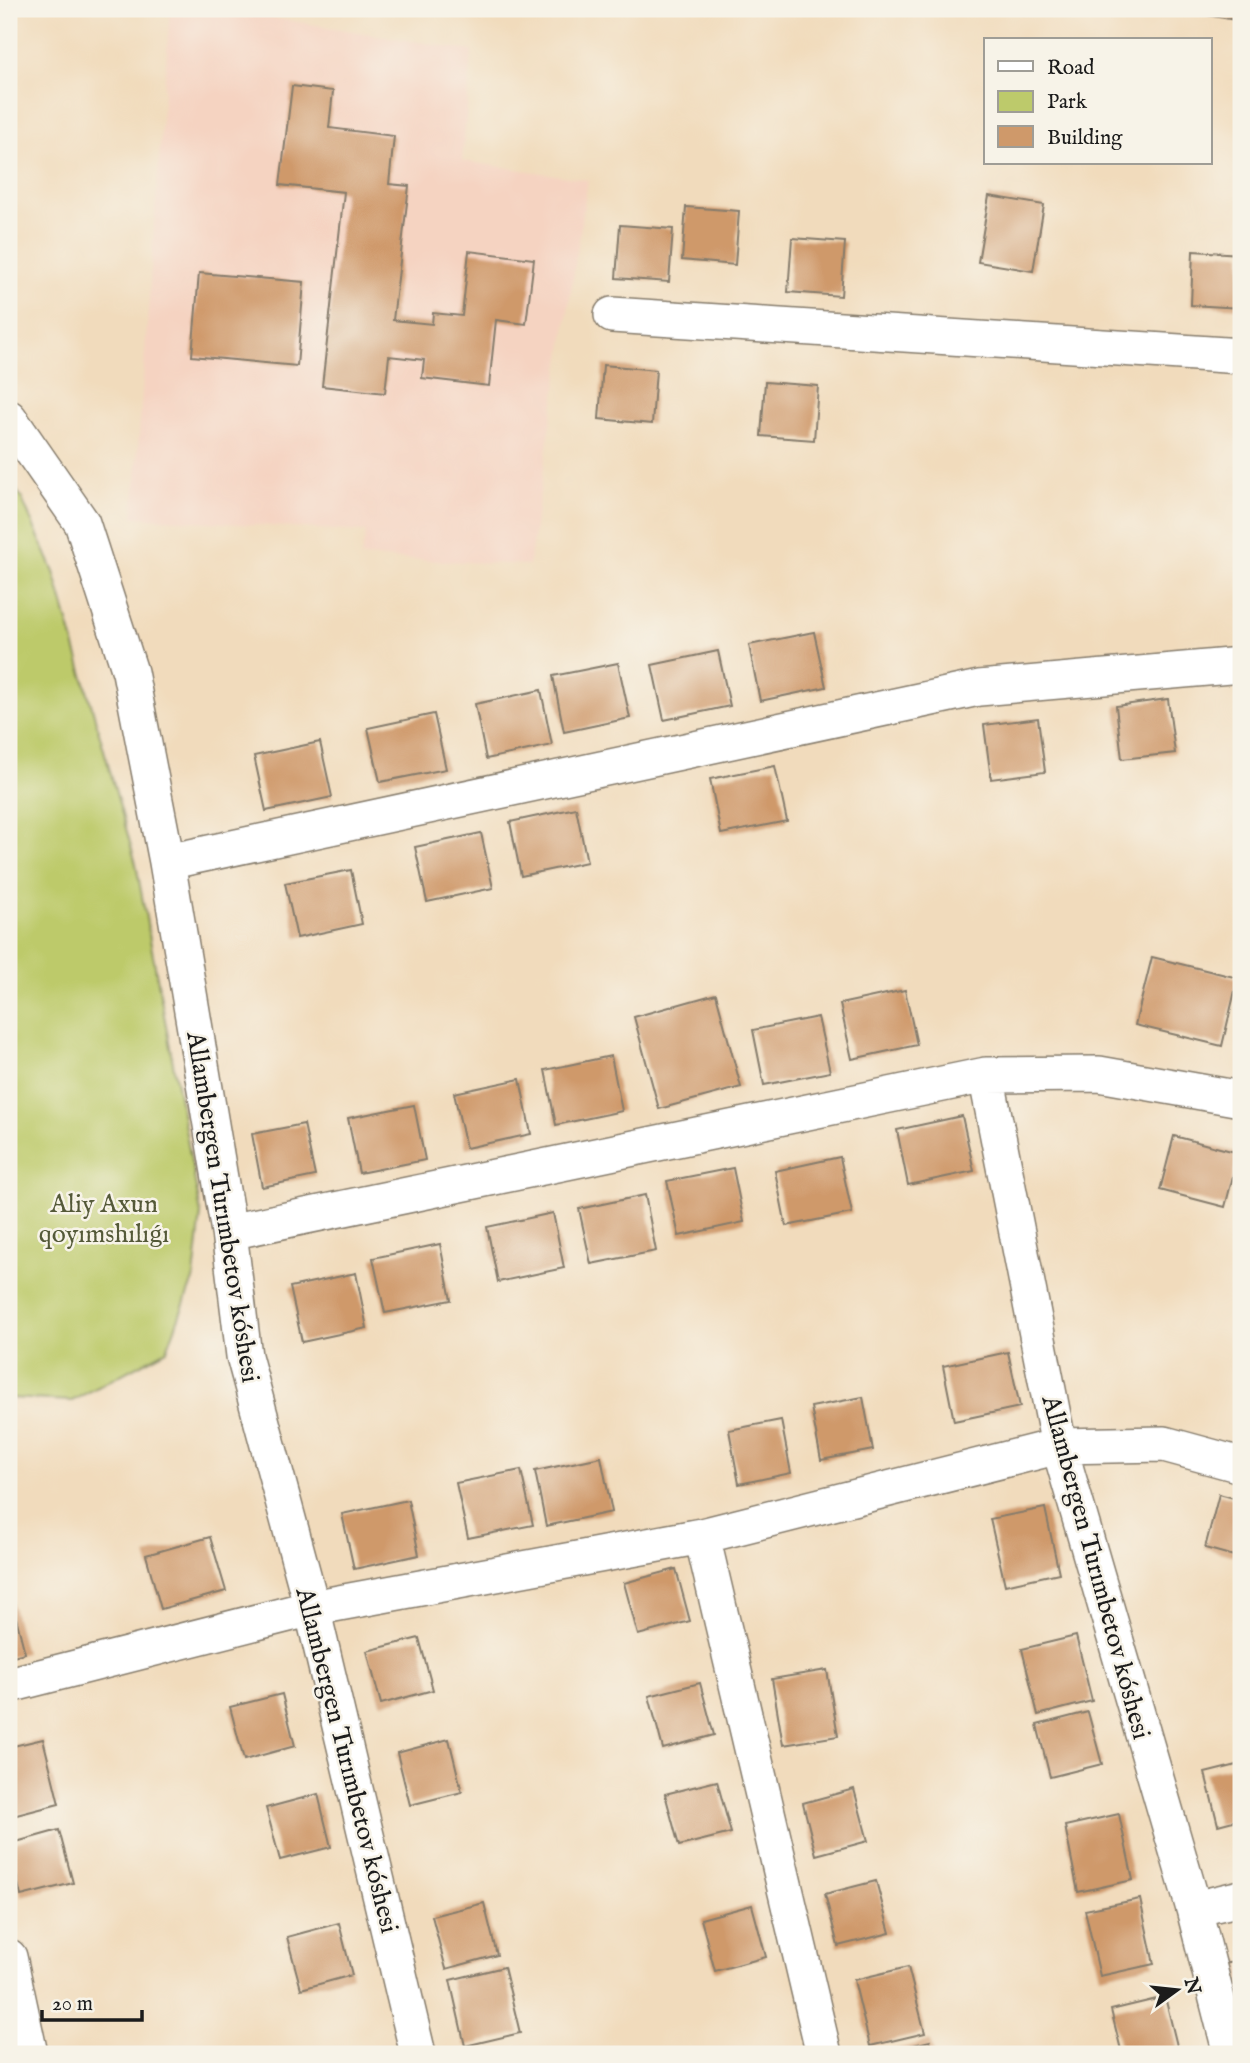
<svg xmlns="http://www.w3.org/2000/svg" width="1250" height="2063" viewBox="0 0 1250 2063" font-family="'IM FELL English',serif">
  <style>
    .built { fill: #f5d3c1 }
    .green { fill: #bdca6b; stroke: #6c7344; stroke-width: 2 }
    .building { fill: #cf996a }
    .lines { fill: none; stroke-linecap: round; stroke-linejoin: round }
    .minor-casing { stroke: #867c6c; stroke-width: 38 }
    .minor { stroke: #fff; stroke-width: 35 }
    .labels { text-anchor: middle; stroke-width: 5; stroke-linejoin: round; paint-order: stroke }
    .park-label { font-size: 26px; fill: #545938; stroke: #f7f3e8 }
    .street-label { font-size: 26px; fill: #1c1c1c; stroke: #f7f3e8 }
  </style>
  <rect width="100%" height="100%" fill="#f7f3e8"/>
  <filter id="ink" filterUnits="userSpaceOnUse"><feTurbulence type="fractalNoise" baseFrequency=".0143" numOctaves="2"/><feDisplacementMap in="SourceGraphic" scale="14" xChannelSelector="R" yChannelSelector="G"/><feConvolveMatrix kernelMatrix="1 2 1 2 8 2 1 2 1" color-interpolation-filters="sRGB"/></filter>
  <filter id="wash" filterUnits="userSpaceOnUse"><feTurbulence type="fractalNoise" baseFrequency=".00686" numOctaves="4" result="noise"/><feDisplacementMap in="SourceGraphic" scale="28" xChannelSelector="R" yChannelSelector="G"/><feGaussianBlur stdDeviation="1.57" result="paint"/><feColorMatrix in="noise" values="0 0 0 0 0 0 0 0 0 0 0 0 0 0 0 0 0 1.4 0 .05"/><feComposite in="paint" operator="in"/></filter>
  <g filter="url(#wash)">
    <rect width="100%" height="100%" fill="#f1dbbc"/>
    <path class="built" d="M170,9h50l252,42 -10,110 126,19 -59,385 -168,-8 5,-25 -233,-15z"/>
    <path class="green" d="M9,480l12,17 33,75 82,292 65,350 -7,63 -27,73 -95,51 -63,-3z"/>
    <g id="blocks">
      <path class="building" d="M1208,9h33v12l-34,-6z
        M292,86l41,5 -4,37 65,8 -5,48 20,2 -16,134 39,4 1,-11 29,3 7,-65 65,8 -8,65 -30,-4 -7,66 -67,-8 2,-18 -35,-4 -4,37 -63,-7 22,-194 -64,-7z
        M989,196l55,9 -11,66 -55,-9z
        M686,207l53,4 -4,54 -53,-5z
        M620,225l53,4 -4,53 -53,-4z
        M792,238l53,4 -4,54 -53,-4z
        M1193,251l48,3v54l-50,-3z
        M199,273l105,9 -7,84 -105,-10z
        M603,365l53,5 -4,54 -53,-5z
        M765,382l53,4 -4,54 -53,-4z
        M814,632l12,55 -66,14 -11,-56z
        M718,651l12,55 -66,14 -12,-55z
        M618,663l12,55 -66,14 -11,-56z
        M541,690l11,55 -66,14 -11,-55z
        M1168,699l7,54 -53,6 -6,-53z
        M434,714l12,55 -66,13 -12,-54z
        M1038,718l7,54 -54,7 -7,-54z
        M320,742l12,55 -66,14 -12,-55z
        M775,766l12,55 -66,13 -11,-55z
        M576,808l11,54 -66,14 -11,-54z
        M481,833l12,55 -66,14 -12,-55z
        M351,870l11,54 -65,14 -12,-55z
        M1152,957l86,21 -16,68 -87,-21z
        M905,990l12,55 -65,14 -12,-55z
        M716,994l25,93 -82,22 -25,-92z
        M818,1017l12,55 -66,13 -11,-55z
        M611,1056l11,55 -66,14 -11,-55z
        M520,1079l11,55 -65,14 -12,-55z
        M414,1105l11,55 -66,13 -11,-55z
        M962,1116l12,55 -66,14 -11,-55z
        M304,1124l11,52 -53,11 -10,-53z
        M1174,1136l65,17 -14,54 -65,-17z
        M840,1157l12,56 -66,13 -11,-55z
        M733,1168l11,54 -65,14 -12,-55z
        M645,1195l11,56 -65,13 -12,-55z
        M553,1213l11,55 -66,14 -11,-55z
        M440,1244l11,56 -66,13 -12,-55z
        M356,1273l11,55 -65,14 -12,-55z
        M1008,1352l12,55 -66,14 -11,-55z
        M863,1397l10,53 -52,10 -10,-53z
        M781,1420l10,53 -52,11 -10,-54z
        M601,1457l11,55 -66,14 -11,-55z
        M521,1470l12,55 -65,13 -12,-55z
        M1219,1494l22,6v58l-36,-10z
        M408,1500l11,55 -65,14 -12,-55z
        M1045,1508l14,65 -54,12 -15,-66z
        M210,1537l16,54 -65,18 -15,-54z
        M676,1569l14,52 -52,14 -14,-52z
        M9,1590l16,63 -16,4z
        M1076,1636l16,65 -54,14 -16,-66z
        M419,1638l14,52 -52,14 -14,-53z
        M827,1670l11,66 -55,9 -11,-66z
        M700,1683l14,52 -51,14 -14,-53z
        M282,1694l13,52 -51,14 -14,-53z
        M1088,1712l14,52 -52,13 -13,-52z
        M43,1739l16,65 -50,13v-70z
        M449,1739l13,53 -52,13 -13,-52z
        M1241,1764v55l-23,6 -13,-52z
        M717,1781l14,52 -52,13 -14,-52z
        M854,1789l14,52 -52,14 -13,-52z
        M318,1794l13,53 -51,13 -14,-52z
        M1119,1814l14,66 -55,12 -13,-66z
        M59,1830l14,53 -52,13 -12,-52z
        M876,1881l14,52 -52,13 -13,-52z
        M1140,1899l14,65 -54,12 -15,-66z
        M484,1903l13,52 -51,14 -14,-53z
        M752,1905l14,52 -51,14 -14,-52z
        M339,1923l13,52 -51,14 -14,-52z
        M1241,1960v55l-2,1 -14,-52z
        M504,1967l16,66 -55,13 -15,-66z
        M908,1967l17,66 -55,13 -16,-66z
        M1165,1997l14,57h-57l-11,-44z
        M930,2041l4,13h-53v-1z"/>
    </g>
  </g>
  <g filter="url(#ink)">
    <use href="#blocks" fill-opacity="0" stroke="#867c6c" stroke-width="2"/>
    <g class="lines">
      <g class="minor-casing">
        <path id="minor" d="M612,315l629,41
          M9,418l73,105 48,149 37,190 62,370 15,124 68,252 106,446
          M167,862l812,-174 262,-23
          M986,1075l73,371 135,463 37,145
          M229,1232l757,-157 113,-1 142,25
          M702,1536l122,518
          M9,1685l303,-77 390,-72 357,-90 105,-2 77,21
          M1194,1909l47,-11
          M9,1957l21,97"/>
      </g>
      <use href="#minor" class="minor"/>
    </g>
  </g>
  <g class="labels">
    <g class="park-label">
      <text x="104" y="1212">Aliy Axun<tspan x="104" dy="30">qoyımshılıǵı</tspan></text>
    </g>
    <g class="street-label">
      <text transform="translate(224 1207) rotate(81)" y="9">Allambergen Turımbetov kóshesi</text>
      <text transform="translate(1097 1567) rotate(75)" y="9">Allambergen Turımbetov kóshesi</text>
      <text transform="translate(348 1760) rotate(76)" y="9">Allambergen Turımbetov kóshesi</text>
    </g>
  </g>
  <rect width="1250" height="2063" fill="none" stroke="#f7f3e8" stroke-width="35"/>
  <rect x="984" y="38" width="228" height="126" fill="#f7f3e8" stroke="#9f9d96" stroke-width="2"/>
  <rect x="998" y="61" width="35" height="10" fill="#ffffff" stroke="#9f9d96" stroke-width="2"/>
  <text x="1047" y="74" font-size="21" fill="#1c1c1c">Road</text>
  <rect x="998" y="91" width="35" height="21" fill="#bdca6b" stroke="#9f9d96" stroke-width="2"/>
  <text x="1047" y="108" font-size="21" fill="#1c1c1c">Park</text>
  <rect x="998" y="126" width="35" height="21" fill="#cf996a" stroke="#9f9d96" stroke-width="2"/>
  <text x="1047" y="144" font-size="21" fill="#1c1c1c">Building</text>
  <g transform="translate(1177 1990) rotate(75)" stroke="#f7f3e8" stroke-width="5" paint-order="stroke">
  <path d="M0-5L12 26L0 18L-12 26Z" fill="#1c1c1c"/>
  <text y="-10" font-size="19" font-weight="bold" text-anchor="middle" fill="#1c1c1c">N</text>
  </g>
  <path d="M42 2010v10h100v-10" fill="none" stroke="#1c1c1c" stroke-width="3.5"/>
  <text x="52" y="2010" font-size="21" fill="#1c1c1c" stroke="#f7f3e8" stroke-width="5" paint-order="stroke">20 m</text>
</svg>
